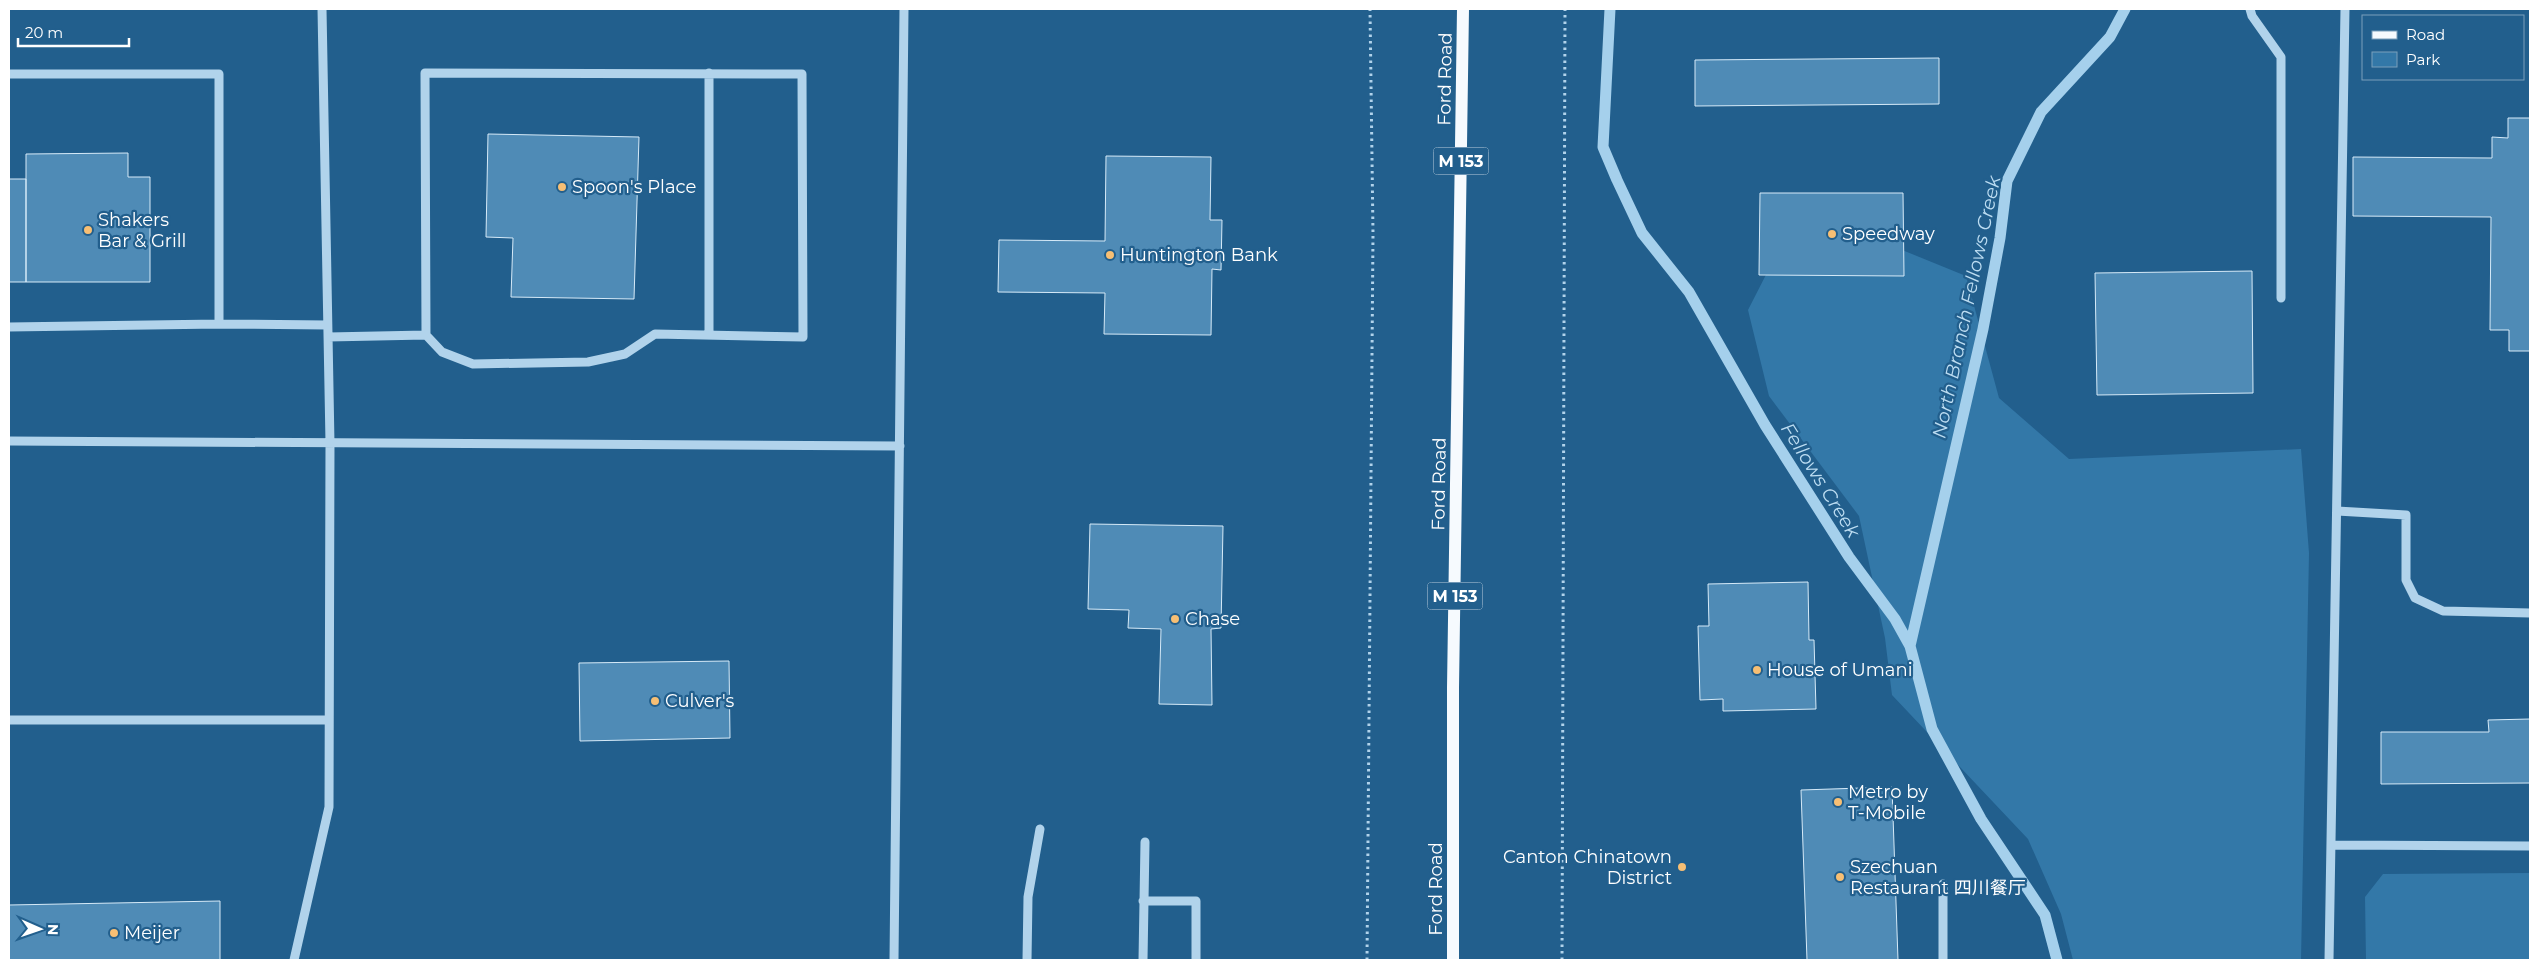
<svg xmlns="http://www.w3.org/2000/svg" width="2539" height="969" viewBox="0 0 2539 969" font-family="Montserrat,'Noto Sans SC',sans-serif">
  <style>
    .green { fill: #3378a8 }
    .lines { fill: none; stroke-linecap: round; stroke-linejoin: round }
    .stream { stroke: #a5d0ec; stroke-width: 11 }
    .building { fill: #4f8bb6; stroke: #d6eaf8 }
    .path { stroke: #b1d3eb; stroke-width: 3; stroke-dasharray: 2.5 4; stroke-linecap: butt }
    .minor { stroke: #b1d3eb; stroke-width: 9 }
    .major { stroke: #f6fafe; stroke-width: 12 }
    .poi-dot { fill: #f7bf74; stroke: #225f8d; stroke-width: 2 }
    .labels { text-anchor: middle; stroke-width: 4.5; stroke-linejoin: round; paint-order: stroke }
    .shield { fill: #225f8d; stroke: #bdcfdd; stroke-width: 1 }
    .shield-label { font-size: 16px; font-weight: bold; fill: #fff }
    .street-label { font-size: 18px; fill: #fff; stroke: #225f8d }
    .poi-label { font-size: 18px; fill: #fff; stroke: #225f8d; text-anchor: start }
    .water-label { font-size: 19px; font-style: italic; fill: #bdddf2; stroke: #225f8d }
  </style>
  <rect width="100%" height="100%" fill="#225f8d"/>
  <path class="green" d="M1880,241l86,35 33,122 70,61 232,-10 8,104 -8,407h-228l-12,-46 -33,-75 -136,-144 -7,-57 -26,-122 -90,-120 -21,-86 25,-49z
    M2530,873v87h-164l-1,-63 18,-23z"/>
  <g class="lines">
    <path class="stream" d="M1610,9l-7,138 14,33 25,53 47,59 76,133 84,132 46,62 15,27 22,83 49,90 64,96 12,45
      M1910,646l73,-317 17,-91 7,-57 34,-69 69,-75 15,-28"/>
  </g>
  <path class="building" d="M1939,58v46l-244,2v-46z
    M2508,118h22v233h-21v-21h-19l1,-113 -138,-1v-59l139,1v-21l16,1z
    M488,134l151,3 -5,162 -123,-2 2,-59 -27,-1z
    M128,153v24h22v105h-124v-128z
    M1106,156l105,1 -1,63h12l-1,50 -9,-1 -1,66 -107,-1 1,-41 -107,-1 1,-52 106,1z
    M9,179h17v103h-17z
    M1760,193h143l1,83 -145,-1z
    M2252,271l1,122 -156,2 -2,-122z
    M1090,524l133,2 -2,102 -10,1 1,76 -53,-1 2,-75 -33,-1 1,-18 -41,-1z
    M1808,582l1,58h5l2,69 -93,2v-12l-23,1 -2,-74h11l-1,-42z
    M729,661l1,77 -150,3 -1,-78z
    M2530,719v64l-149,1v-52h108l-1,-12z
    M1892,787l6,173h-91l-6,-170z
    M220,901v59h-211v-55z"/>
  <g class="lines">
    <path class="path" d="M1367,960l6,-726 -3,-225
      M1562,960l3,-951"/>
    <path class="minor" d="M2250,9l2,7 29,41v241
      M709,73v262
      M9,74h210v250l108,1
      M9,327l210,-3
      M328,337l98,-2 -1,-262 377,1 1,263 -148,-3 -30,20 -37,8 -115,2 -31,-12 -16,-17
      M9,441l891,5
      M2337,511l69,4v65l9,18 28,13 87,2
      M9,720h320
      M2331,845l199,1
      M1143,901h53v59
      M294,960l35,-153 1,-364 -8,-434
      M894,960l10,-951
      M1027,960l1,-63 12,-68
      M1143,960l2,-118
      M1943,960v-76
      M2329,960l16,-951"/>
    <path class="major" d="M1453,960v-272l10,-679"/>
  </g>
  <g class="poi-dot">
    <circle cx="562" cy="187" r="5"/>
    <circle cx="88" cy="230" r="5"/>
    <circle cx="1832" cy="234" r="5"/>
    <circle cx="1110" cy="255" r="5"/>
    <circle cx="1175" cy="619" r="5"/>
    <circle cx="1757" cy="670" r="5"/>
    <circle cx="655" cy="701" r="5"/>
    <circle cx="1838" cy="802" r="5"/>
    <circle cx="1682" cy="867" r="5"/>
    <circle cx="1840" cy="877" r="5"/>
    <circle cx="114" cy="933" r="5"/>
  </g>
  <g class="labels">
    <g class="shield">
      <rect x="1433.5" y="147.5" width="55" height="27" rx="4"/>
      <rect x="1427.5" y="582.5" width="55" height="27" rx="4"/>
    </g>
    <g class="shield-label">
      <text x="1461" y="167">M 153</text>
      <text x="1455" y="602">M 153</text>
    </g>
    <g class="street-label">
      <text transform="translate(1445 79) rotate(-89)" y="6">Ford Road</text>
      <text transform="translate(1439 484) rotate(-89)" y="6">Ford Road</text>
      <text transform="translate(1436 889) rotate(-90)" y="6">Ford Road</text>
    </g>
    <g class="poi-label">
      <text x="572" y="193">Spoon's Place</text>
      <text x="98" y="226">Shakers<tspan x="98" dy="21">Bar &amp; Grill</tspan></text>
      <text x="1842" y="240">Speedway</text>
      <text x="1120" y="261">Huntington Bank</text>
      <text x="1185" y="625">Chase</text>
      <text x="1767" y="676">House of Umani</text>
      <text x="665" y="707">Culver's</text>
      <text x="1848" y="798">Metro by<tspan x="1848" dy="21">T-Mobile</tspan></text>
      <text x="1672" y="863" text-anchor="end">Canton Chinatown<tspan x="1672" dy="21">District</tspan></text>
      <text x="1850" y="873">Szechuan<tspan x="1850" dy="21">Restaurant 四川餐厅</tspan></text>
      <text x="124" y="939">Meijer</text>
    </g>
    <g class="water-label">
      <text transform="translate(1966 307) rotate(-78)" y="7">North Branch Fellows Creek</text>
      <text transform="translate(1821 480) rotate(58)" y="7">Fellows Creek</text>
    </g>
  </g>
  <rect width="2539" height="969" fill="none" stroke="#ffffff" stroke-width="20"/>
  <rect x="2362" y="15" width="162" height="65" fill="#225f8d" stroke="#7a9fbb"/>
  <rect x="2372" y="31" width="25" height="8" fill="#f6fafe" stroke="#7a9fbb"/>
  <text x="2406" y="40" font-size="15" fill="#ffffff">Road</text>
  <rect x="2372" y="52" width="25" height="15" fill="#3378a8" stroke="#7a9fbb"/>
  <text x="2406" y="65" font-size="15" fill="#ffffff">Park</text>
  <g transform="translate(40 929) rotate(92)" stroke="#225f8d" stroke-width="4" paint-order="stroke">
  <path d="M0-4L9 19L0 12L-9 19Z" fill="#ffffff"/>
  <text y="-8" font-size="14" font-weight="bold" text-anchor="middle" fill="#ffffff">N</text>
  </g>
  <path d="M18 38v8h111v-8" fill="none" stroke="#ffffff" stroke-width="2.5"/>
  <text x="25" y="38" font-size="15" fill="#ffffff" stroke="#225f8d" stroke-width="4" paint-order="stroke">20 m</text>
</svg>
